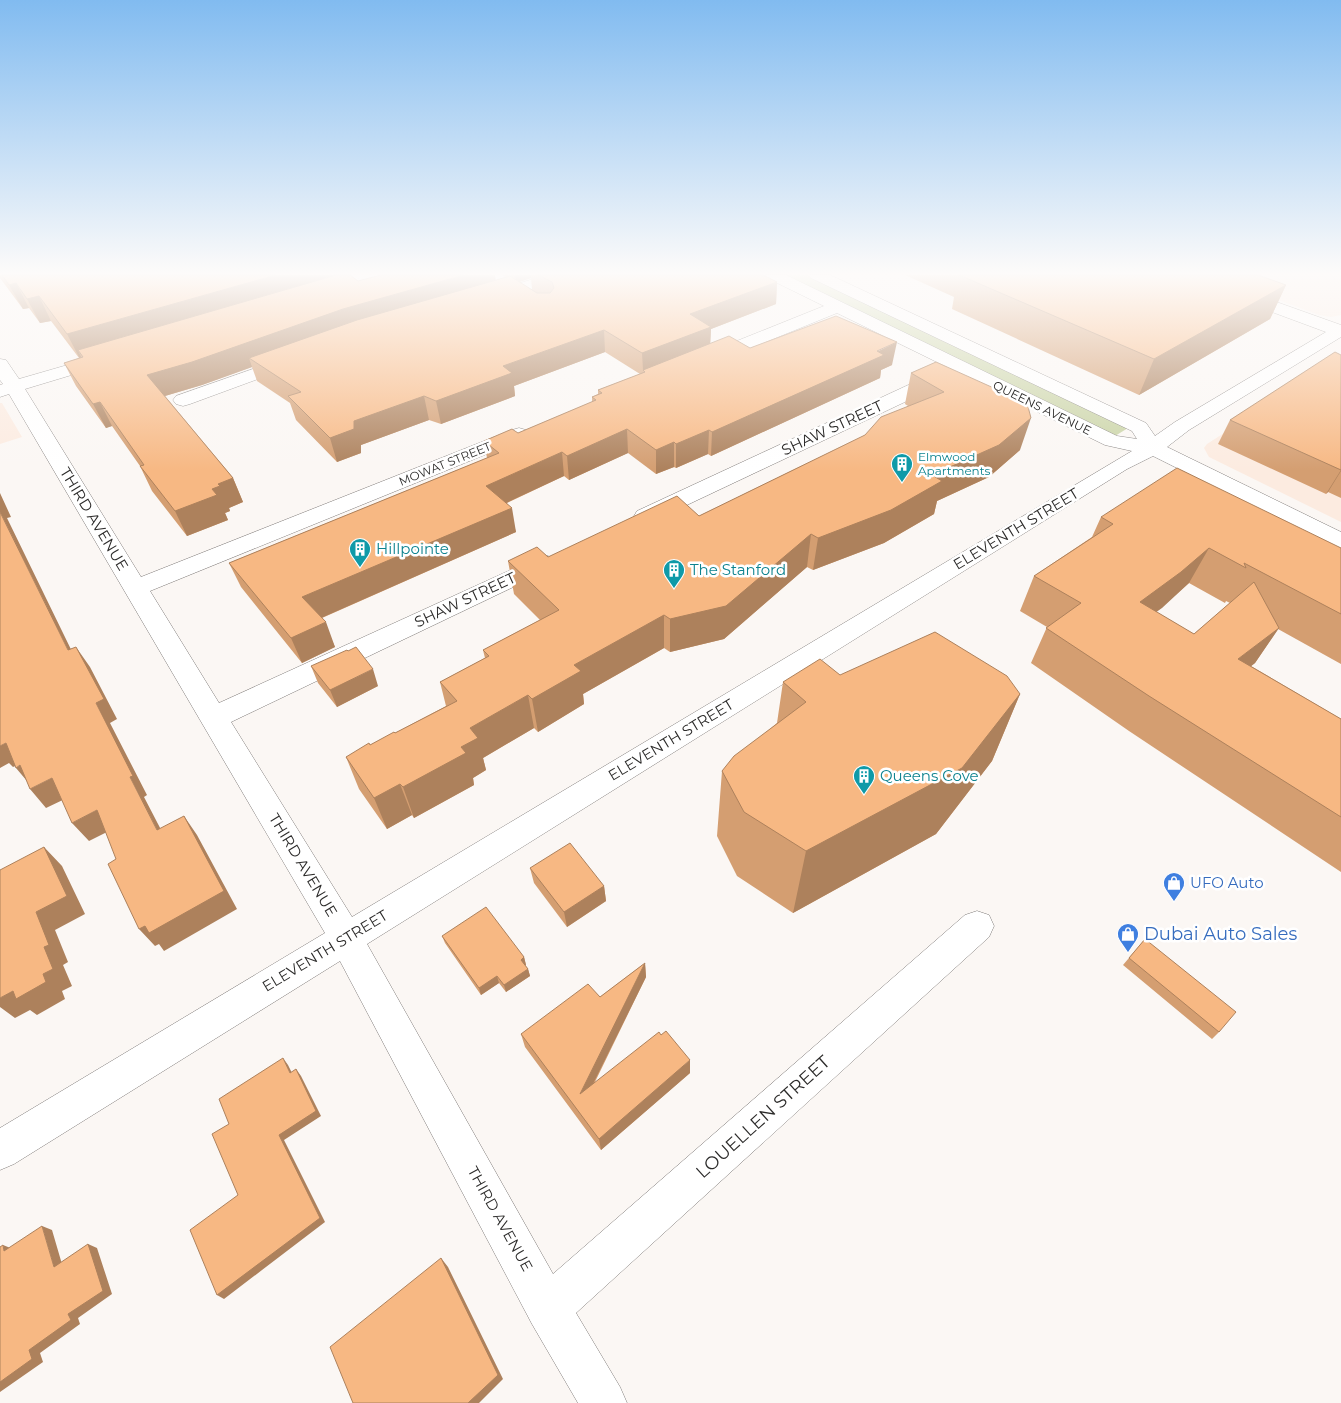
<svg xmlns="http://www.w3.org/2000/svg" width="1341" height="1403" viewBox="0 0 1341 1403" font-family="Montserrat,sans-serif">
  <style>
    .commercial { fill: #fcebe0 }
    .green { fill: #cad4a6 }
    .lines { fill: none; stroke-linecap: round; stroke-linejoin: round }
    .minor-casing { stroke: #807c7a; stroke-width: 1 }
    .minor { fill: #fff; fill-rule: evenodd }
    .wall { fill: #d49e71; fill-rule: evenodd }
    .shaded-wall { fill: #ad815c }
    .building { fill: #f7b883; stroke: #ad815c }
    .labels { text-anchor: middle; stroke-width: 5; stroke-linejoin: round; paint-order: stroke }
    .far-street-label { font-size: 12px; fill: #2c2b2a; stroke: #fff }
    .far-culture-label { font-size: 12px; fill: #0d838f; stroke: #fff; text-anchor: start }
    .street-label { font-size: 15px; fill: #2c2b2a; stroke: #fff }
    .culture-label { font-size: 15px; fill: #0d838f; stroke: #fff; text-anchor: start }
    .shop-label { font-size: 15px; fill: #366cbe; stroke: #fff; text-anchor: start }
    .near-shop-label { font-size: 18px; fill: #366cbe; stroke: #fff; text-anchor: start }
    .near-street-label { font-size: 18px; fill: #2c2b2a; stroke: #fff }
  </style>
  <rect width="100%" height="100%" fill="#fbf7f4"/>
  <path class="commercial" d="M1212,275h129v40l-10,2 -12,-2z
    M1341,358v164l-132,-65 -5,-9 3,-4z
    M0,403h2l20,34 -22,7z"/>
  <path class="green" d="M786,275h22l320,153 -13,8z"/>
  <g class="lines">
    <g class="minor-casing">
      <path id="minor" d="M547,275h24l-2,3 -73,24h-12l-2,-4 2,-4z
        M765,275h21l331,161 20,3 -5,-8 -321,-153 -2,-3h21l316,148 9,13 20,-14 151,-90 -146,-54 -2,-3h23l140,50v12l-152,93 -22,17 174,85v16l-8,-2 -180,-90 -26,13 -760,475 186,330 412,-359 12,-4 12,4 5,11 -5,11 -413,376 44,74 7,16h-49l-46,-79 -192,-363 -326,203 -14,6v-42l325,-195 -316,-539 -9,3v-12l3,-1 -3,-4v-21l6,1 13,19 83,-24 6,1 3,4 -3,4 -83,25 116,188 371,-147 7,-2 7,2 3,4 -3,4 -376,153 69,112 318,-145 8,-3 8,3 4,5 -4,5 -322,154 121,195 780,-466 -27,-6 -143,-70 -309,146 -8,2 -8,-2 -3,-5 3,-5 310,-144 -110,-54 -123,50 -6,1 -6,-1 -3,-4 3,-4 122,-49 -57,-28z
        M290,356l6,1 3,4 -3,4 -106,39 -7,2 -7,-2 -3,-4 3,-4z"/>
    </g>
    <use href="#minor" class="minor"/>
  </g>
  <path class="wall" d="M0,275h350l8,6 138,-1 10,-3 -4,-2h261l14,7 -1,22 -65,25 -1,15 182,21 -11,5 -1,8 -169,78 -3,-2 -32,14 -2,-1 -18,7 -28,-21 -59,27 -5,-4 -57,27 9,29 -194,86 13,29 -33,16 -61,-76 -12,-24 258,-105 -3,-17 34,-8 74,-31v-5l6,-3v-4l42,-16 -35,-22 -91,34 1,10 -74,28 -12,-4 -68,25v8l-24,9 -41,-42 -6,-17 -33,-22 -5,-14 -50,18 -37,11 68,82 10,24 -14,6 1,3 -5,2 3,7 -41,16 -35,-45 -12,-25 -28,-40 -6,2 -30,-42 -12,-23 15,-5 -28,-37 -11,2 -11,-15 -6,1 -23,-31zM531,278l1,12 -13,-8z
    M905,275h353l28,10 -16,34 -131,76 -187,-86 2,-12z
    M1341,355v143l-13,-6 -2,2 -108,-50 12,-24z
    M936,362l84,88 -31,27 -52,24 -3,13 -50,29 -71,27 -6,-3 -83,72 -54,13 -6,-4 -81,46 1,10 -46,28 -4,-4 -51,30 3,12 -13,8 1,7 -60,33 -2,-3 -25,14 -28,-40 -13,-32 24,-12 25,-12 51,-27 -6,-24 45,-24 -2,-8 57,-30 -26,-26 -6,-33 40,-4 151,-41 166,-81 43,-29 -3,-2 6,-31z
    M1101,517l240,31v116l-63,-35 -23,34 -4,3 90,53v153l-212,-141 -98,-68 16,-36 -27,-16 14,-35 58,-39zM1189,583l36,20 1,-2 4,2 -36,31 -38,-22z
    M311,666l67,20 -41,21 -19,-24z
    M840,675l180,19 -28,67 -56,73 -143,79 -56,-37 -20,-40 5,-65 55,-48 6,-41z
    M530,868l74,18 2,15 -39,26 -33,-44z
    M442,936l82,21 2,8h-1l3,4 2,7 -24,16 -7,-9 -18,12 -36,-52z
    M1145,939l74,93 -7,7 -89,-74z
    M645,963l1,14 -52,107 67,-49 29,38 -89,77 -76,-103 -4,-13 79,-37z"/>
  <path class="shaded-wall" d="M276,275h60l-258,75 4,9h-2l-13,-25z
    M464,275h31l2,13 -248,70 3,9 -50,18 -44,13 -11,-23 196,-66z
    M515,275h16v3l-15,5z
    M777,282l-1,22 -65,25 -1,20 -65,23 -2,-2 -1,-17 48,-39z
    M16,283l13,25 -6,1 -14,-24z
    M1286,285l-16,34 -131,76 15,-36z
    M39,296l12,25 -11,2 -13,-24z
    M604,330l1,22 -91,34 1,10 -74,28 -5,-23 67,-35z
    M897,342l-5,23 -11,5 -1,8 -169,78 1,-24z
    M424,396l5,24 -68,25v8l-24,9 -7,-24 24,-17z
    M100,402l12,24 -6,2 -13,-24z
    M1031,418l-11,32 -31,27 -52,24 -3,13 -50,29 -71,27 5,-32 114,-63z
    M627,429l1,24 -59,27 -2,-24z
    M709,430l-1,24 -32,14v-24z
    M674,442v25l-18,7v-24z
    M562,452l2,24 -73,34 -5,-24z
    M1341,470v1l-13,21 -2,2z
    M233,478l10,24 -14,6 1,3 -5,2 3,7 -41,16 -12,-25 37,-22 6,-5z
    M0,493l11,24 -4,1 74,152 -13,-20 -68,-138z
    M512,508l4,24 -204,90 -10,-25z
    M811,534l-4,33 -83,72 -54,13v-33z
    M1209,548l-20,35 -27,25 -41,29 19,-35z
    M664,615v33l-81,46 1,10 -46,28 -6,-33 42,-34z
    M326,622l9,25 -33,16 -11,-25z
    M1279,628l-24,35 -40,32 23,-36z
    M76,647l14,20 27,52 -7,4 37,72 -3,2 27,52 -14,-19 -27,-53 -34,-74z
    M373,669l5,17 -41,21 -7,-17z
    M1020,694l-28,67 -56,73 -143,79 13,-62z
    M528,695l6,33 -51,30 3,12 -13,8 1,7 -60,33 -11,-31 58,-40 9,-19z
    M6,743l17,20 -10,4 -4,-4 -9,5v-22z
    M20,765l12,22 -16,-19z
    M52,778l17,19 -23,11 -16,-19z
    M400,784l12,31 -25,14 -13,-31z
    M97,810l16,19 -24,12 -17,-18z
    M184,816l13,19 40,74 -73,42 -5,-7 -4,2 -16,-17z
    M44,847l18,19 23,48 -30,16 13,32 -5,3 9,21 -10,5 3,8 -28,16 -7,-5 -15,8 -15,-11v-9l43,-24 1,-27 -8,-35z
    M604,886l2,15 -39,26 -3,-15z
    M524,957l2,8 -3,2 -2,-7z
    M645,963l1,14 -64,129 -2,-12z
    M528,969l2,7 -24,16 -2,-7z
    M497,976l2,7 -18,12 -2,-7z
    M283,1058l5,7 7,14 -5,-6z
    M690,1060v13l-89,77 -2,-11z
    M296,1069l5,7 20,40 -37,24 41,82 -101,77 -7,-4 62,-160z
    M42,1226l10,4 12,41 -10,-4z
    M88,1244l9,4 15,46 -34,24 2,6 -40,29 3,9 -43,30v-10l29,-32 39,-36z
    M3,1245l10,4 -9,2z
    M441,1258l7,9 55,112 -24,24h-11z"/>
  <path class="building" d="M2,275h274l-209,59 -28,-38 -12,3 -11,-16 -7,2z
    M336,275h14l8,6 23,-6h83l-121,34 -151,53 -45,13 86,103 -15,6 2,2 -8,3 5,6 -42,16 -35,-45 4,-1 -44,-63 -7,2 -29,-41 19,-6 -5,-7z
    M538,275h225l14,7 -87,32 21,13 -69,26 -38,-23 -101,36 9,7 -76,28 -12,-5 -70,25v8l-24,9 -42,-42 13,-4 -52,-34 108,-38 153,-44 27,17h13l4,-5 -2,-6z
    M959,275h299l28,10 -132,74z
    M836,316l61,26 -20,9 7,4 -172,77 -3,-2 -33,14 -2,-2 -18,8 -29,-21 -60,27 -5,-4 -76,34 26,22 -210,89 24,25 -35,16 -62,-75 270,-110 -15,-12 28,-12 6,4 78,-33 -4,-3 10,-4 -4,-3 47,-18 -2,-2 86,-34 21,12z
    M1335,352l6,3v115l-111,-50z
    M936,362l91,41 4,15 -32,27 -67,30 10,6 -51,29 -73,28 -7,-4 -85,72 -56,13 -6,-4 -90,50 7,6 -49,28 -4,-4 -58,33 8,10 -17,9 5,6 -63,34 -3,-3 -26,14 -28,-41 23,-14 1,2 24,-13 1,1 62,-32 -17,-19 49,-26 -6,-6 76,-40 -51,-49 29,-14 11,10 129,-61 22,20 166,-81 16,-18 63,-25 -33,-19z
    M1177,468l164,80v66l-97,-51 2,5 -37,-20 -28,24 -41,30 54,32 60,-52 25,46 -41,31 103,60v98l-192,-121 -103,-68 35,-25 -47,-27 79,-52 -12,-7z
    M0,512l68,138 8,-3 28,52 -8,4 37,73 -3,1 27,53 27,-14 40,75 -75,42 -4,-7 -6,3 -31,-65 8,-5 -19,-49 -25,13 -20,-45 -22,11 -10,-24 -4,3 -10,-25 -6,3z
    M935,632l72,44 13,18 -58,74 -156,83 -62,-39 -22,-41 12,-15 72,-54 -23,-20 37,-23 20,16z
    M356,647l17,22 -43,21 -19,-24 36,-16 1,1z
    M570,843l34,43 -40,26 -34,-44z
    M44,847l23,49 -31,16 13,33 -5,2 9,22 -10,5 3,8 -30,17 -3,-8 -13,7v-128z
    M486,907l38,50 -3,3 7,9 -24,16 -7,-9 -18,12 -37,-52z
    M1145,939l91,73 -17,20 -90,-74z
    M645,963l-65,131 79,-62 2,3 5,-4 24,29 -91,79 -78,-105 67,-50 12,13z
    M283,1058l7,15 6,-4 20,42 -37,24 41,83 -103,77 -27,-65 48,-35 -26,-61 17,-10 -10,-25z
    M42,1226l12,41 34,-23 15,47 -35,23 3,6 -42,30 3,9 -32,23v-135l3,-2 1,6z
    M441,1258l57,117 -30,28h-115l-23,-56z"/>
  <linearGradient id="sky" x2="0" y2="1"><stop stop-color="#81bbf0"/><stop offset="0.58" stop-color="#fdfbfa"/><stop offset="1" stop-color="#fdfbfa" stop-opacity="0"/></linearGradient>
  <rect width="1341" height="471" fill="url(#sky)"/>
  <defs>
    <g id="building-pin" transform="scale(1.125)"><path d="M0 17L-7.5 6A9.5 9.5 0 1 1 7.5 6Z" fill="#0f9aa8" stroke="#fff"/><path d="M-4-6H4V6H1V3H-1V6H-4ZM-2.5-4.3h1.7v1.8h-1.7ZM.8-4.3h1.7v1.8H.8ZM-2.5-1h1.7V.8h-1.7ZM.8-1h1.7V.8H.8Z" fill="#fff"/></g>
    <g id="shop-pin" transform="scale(1.125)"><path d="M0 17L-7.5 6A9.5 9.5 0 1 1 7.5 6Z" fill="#3f7fe0" stroke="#fff"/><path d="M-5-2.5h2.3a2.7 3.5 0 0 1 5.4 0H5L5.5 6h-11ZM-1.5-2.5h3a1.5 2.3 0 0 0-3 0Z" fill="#fff"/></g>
  </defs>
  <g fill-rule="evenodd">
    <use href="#building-pin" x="902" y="464"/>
    <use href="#building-pin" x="360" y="549"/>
    <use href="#building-pin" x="674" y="570"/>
    <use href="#building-pin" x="864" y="776"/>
    <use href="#shop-pin" x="1174" y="883"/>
    <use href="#shop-pin" x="1128" y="934"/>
  </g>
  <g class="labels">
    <g class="far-street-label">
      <text transform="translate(1042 408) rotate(26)" y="4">QUEENS AVENUE</text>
      <text transform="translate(445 464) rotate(-22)" y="4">MOWAT STREET</text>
    </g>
    <g class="far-culture-label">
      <text x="918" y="461">Elmwood<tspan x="918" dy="14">Apartments</tspan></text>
    </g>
    <g class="street-label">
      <text transform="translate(832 428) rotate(-25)" y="5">SHAW STREET</text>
      <text transform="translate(94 519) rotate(59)" y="5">THIRD AVENUE</text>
      <text transform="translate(1016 529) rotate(-31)" y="5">ELEVENTH STREET</text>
      <text transform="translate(465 600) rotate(-25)" y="5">SHAW STREET</text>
      <text transform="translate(671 740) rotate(-31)" y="5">ELEVENTH STREET</text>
      <text transform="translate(303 865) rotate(59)" y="5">THIRD AVENUE</text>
      <text transform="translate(325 951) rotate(-31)" y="5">ELEVENTH STREET</text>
      <text transform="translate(500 1219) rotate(61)" y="5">THIRD AVENUE</text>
    </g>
    <g class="culture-label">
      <text x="376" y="554">Hillpointe</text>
      <text x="690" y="575">The Stanford</text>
      <text x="880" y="781">Queens Cove</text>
    </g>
    <g class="shop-label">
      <text x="1190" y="888">UFO Auto</text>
    </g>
    <g class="near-shop-label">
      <text x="1144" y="940">Dubai Auto Sales</text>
    </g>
    <g class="near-street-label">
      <text transform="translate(763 1117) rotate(-42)" y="6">LOUELLEN STREET</text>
    </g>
  </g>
</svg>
